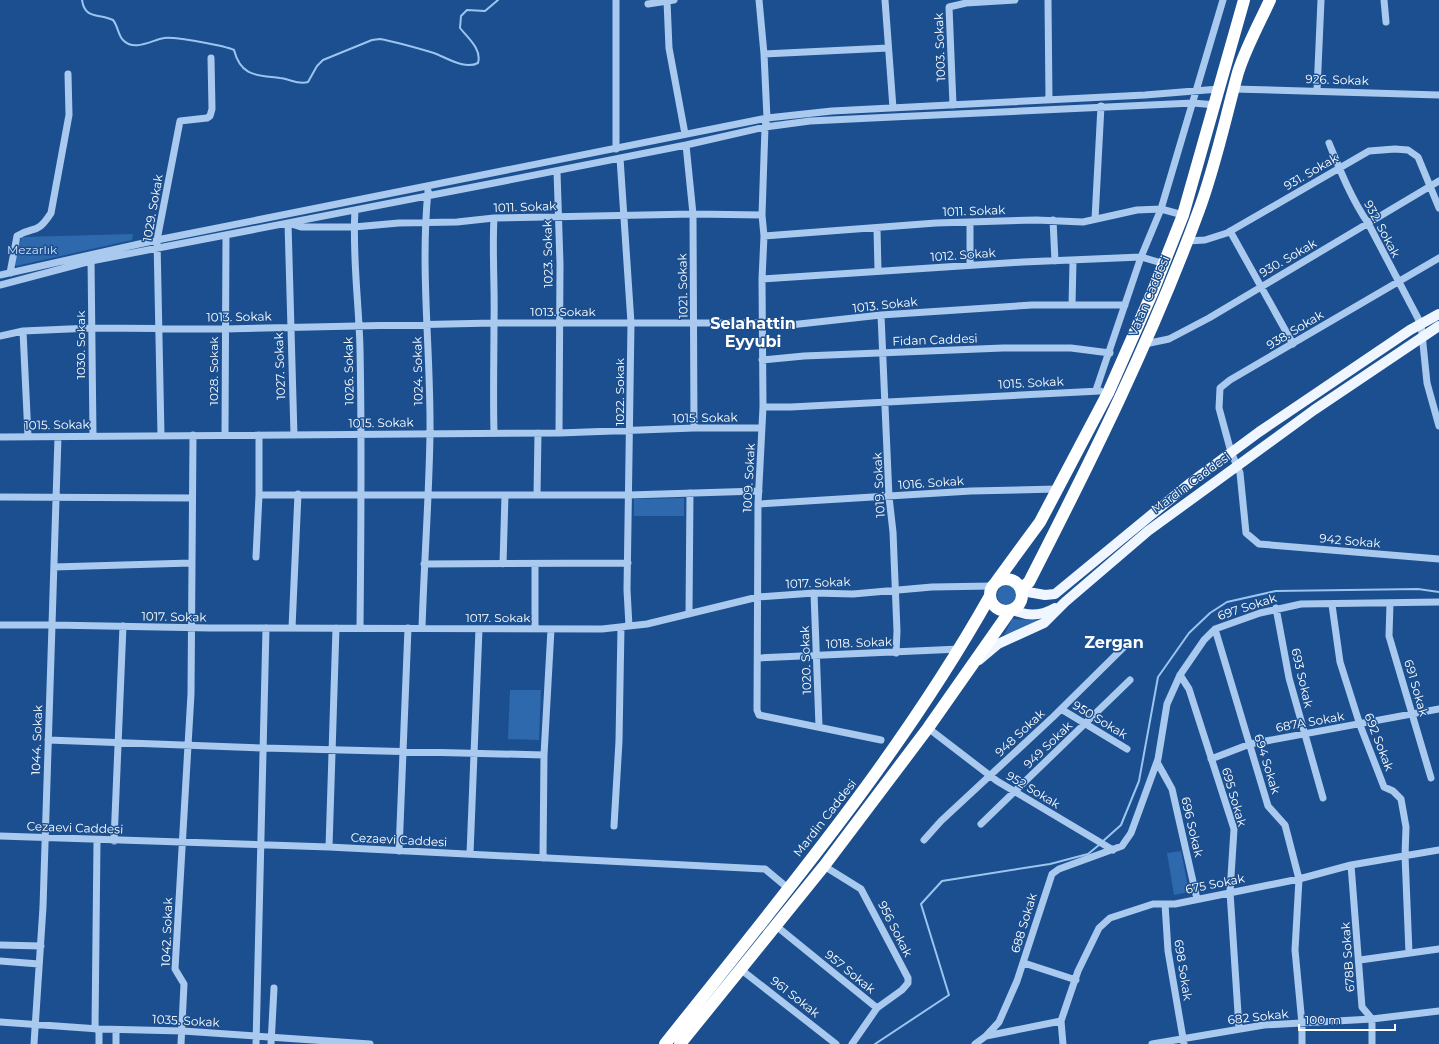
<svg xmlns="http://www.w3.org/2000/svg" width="1439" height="1044" viewBox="0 0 1439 1044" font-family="Montserrat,sans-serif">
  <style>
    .green { fill: #2e69ad }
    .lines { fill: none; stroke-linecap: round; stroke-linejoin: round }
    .stream { stroke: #9cc4f0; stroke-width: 2 }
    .minor { stroke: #a9c9ee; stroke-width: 7 }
    .major { stroke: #f0f6ff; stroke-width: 10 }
    .highway { stroke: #fff; stroke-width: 12 }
    .labels { text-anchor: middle; stroke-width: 3; stroke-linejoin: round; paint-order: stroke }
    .street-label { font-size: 12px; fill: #fff; stroke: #1b4f8f }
    .park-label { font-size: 12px; fill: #cfe3fa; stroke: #1b4f8f }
    .district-label { font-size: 16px; font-weight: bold; fill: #fff; stroke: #1b4f8f }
  </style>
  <rect width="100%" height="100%" fill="#1b4f8f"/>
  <path class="green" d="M133,234l-1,6 -116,26 -4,-3 10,-26z
    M684,498v18h-50v-17z
    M997 595a10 10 0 1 1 20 0a10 10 0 1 1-20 0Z
    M1012,619l27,1 -23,12 -12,3z
    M510,690h31l-2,50 -31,-1z
    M1181,851l8,41 -15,3 -7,-42z"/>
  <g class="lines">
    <path class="stream" d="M82,0c3,20 17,13 31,20 5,6 5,15 10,20 11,12 29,0 41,-2 9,-2 62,8 70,12 7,27 23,25 46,28 10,1 18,7 28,4l9,-16 6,-6 49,-20 8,-1c17,3 37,9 54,14 13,5 31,17 44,10 4,-14 -10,-25 -18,-35l1,-12 6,-6 18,1 13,-11
      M1102,842l19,-17 18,-44 19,-104 31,-44 21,-20 17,-11 49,-11 142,-2 21,3
      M875,1044l74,-49 -28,-91 21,-23 108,-17 38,-10 11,-9"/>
    <path class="minor" d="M759,0l5,54 3,64 -2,9 -3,88 2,21 -2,43 1,128 -5,97 -1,206 2,5 122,25
      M885,0l8,108
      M1048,0l1,100
      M1384,0l2,22
      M667,1l2,47 16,86
      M648,4l26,-4
      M764,54l124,-6
      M1234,89l205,6
      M1317,91l4,-91
      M953,105l-4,-98 17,-4 49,-3
      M1329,143c11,27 22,55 39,80l53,101 6,59 12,43
      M686,145l7,69 1,214
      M616,149v-149
      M620,158l11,165 -4,267 2,36
      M557,171l3,93 -1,169
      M355,210c-3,46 4,93 5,139 2,93 1,186 0,279
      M1095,219l6,-113
      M1053,220l2,41
      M970,222v43
      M877,228l1,43
      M1230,231l63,113
      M764,236l172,-13 100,-3 47,2 54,-12 24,-1 22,6
      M1187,241l18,-1 22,-7 142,-82 26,-2 13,1 10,7 21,51
      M91,258l2,178
      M1439,258l-209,122 -10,8 -1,20 12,44 9,21 6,60 13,11 180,15
      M10,273l7,-37c18,-11 19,0 34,-23l18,-98 -1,-41
      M0,275l157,-35 610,-122 65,-7 313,-16 74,-6
      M762,279l261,-17 118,-5 24,7
      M0,285l91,-24 403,-78 192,-38 79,-18 45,-6 83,-4 300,-14 23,2
      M1072,305l1,-44
      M881,315l8,182 4,35 4,99 -1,22
      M23,331l5,105
      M0,336l23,-5 69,-3 133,1 269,-6h269l18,3 100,-11 151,-10h93
      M1145,344l24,-5 40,-21 230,-137
      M762,360l42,-4 199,-8h68l39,5
      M1096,390l45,-133 20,-48 62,-209
      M763,407h28l309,-16
      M494,433c-1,-37 0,-74 0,-111 1,-34 -2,-69 0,-104
      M161,435l-4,-195 23,-119 27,-3 3,-2 2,-7 -1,-51
      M225,435l1,-199
      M294,435l-6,-212 13,4h53l45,-4 58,-1 37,-4 199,-4 69,1
      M0,437l559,-4 135,-5h68
      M259,495h370l130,-4
      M537,495l1,-62
      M0,497l192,1
      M758,504l213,-13 86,-2
      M256,557l3,-62v-60
      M424,564l204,-1
      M503,564l2,-69
      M54,567l137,-4
      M814,593l5,133
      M1390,603l-1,33 42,142
      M1332,605l8,57 20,63 24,62 9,4 8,8 5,28 -1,28 4,98
      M1276,608l13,70 34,120
      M689,614l1,-121
      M0,625h53l157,3 392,1 45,-5 111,-27 56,-4 39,1 79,-7 60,-1
      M292,628l6,-134
      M422,628c2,-64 7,-129 8,-194 1,-81 -10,-162 -2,-243
      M535,629v-65
      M1215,629l53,177 17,19 14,54 -4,71 7,74v20
      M758,658l202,-9
      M1180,675l9,14 45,140 -4,63 9,136
      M1061,709l66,40
      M928,728l69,53 116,69
      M48,740l215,8 281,7
      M1211,759l39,-15 189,-35
      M1157,762l15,27 25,110
      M981,824l149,-144
      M614,826l5,-85 2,-114
      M0,836l329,11 436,22 24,20
      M924,840l17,-19 112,-104 76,-75
      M114,841l9,-215
      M329,847l7,-219
      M399,851l9,-223
      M470,854l9,-225
      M543,858l1,-103 7,-126
      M1351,865l11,142 10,12v25
      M824,866l37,23 47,89v5l-6,7 -25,18 -25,36
      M1165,904l3,47 16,93
      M775,925l102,83
      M0,945l41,1
      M1360,960l79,-11
      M0,961l39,3
      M1024,963l52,17
      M739,968l97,76
      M0,1022l99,7 84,2 187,13
      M95,1029l2,-188
      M986,1036l13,-14 18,-41 35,-107 7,-5 63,-23 9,-13 27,-74 9,-55 13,-29 24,-35 11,-11 45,-16 41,-9 138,-2
      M34,1044l9,-137 15,-470
      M99,1044v-15
      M116,1044v-14
      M181,1044l3,-60 -9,-15 16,-275 2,-259
      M256,1044l10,-416
      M271,1044l3,-56
      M975,1044l11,-8 75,-15
      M1063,1044l-2,-23 17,-50 21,-43 11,-10 43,-14h22l124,-25 52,-14 88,-15
      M1152,1044l112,-19 108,-6 67,-8"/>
    <path class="major" d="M1022,591l23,4 10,-1 135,-111 69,-51 151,-102 29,-16
      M1014,610c14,7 27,6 41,-2
      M979,660l19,-16 46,-21 21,-21 83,-71 166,-121 125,-84"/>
    <path class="highway" d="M990 595a16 16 0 1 1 32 0a16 16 0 1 1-32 0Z
      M996,582l44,-60 68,-129 45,-102 30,-76 61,-215
      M1021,589l8,-7c62,-121 123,-244 170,-372 16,-43 26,-90 38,-134 6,-23 23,-54 33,-76
      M665,1044c115,-145 234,-286 325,-448
      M680,1044l144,-178 104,-138 82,-117"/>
  </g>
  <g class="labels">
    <g class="street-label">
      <text transform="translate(940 47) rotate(-92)" y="4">1003. Sokak</text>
      <text transform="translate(1337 80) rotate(2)" y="4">926. Sokak</text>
      <text transform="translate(1311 172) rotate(-30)" y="4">931. Sokak</text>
      <text transform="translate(525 207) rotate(-2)" y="4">1011. Sokak</text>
      <text transform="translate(153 208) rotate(-80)" y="4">1029. Sokak</text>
      <text transform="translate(974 211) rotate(-2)" y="4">1011. Sokak</text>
      <text transform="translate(1382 229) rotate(62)" y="4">932. Sokak</text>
      <text transform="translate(548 254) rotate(-91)" y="4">1023. Sokak</text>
      <text transform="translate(963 255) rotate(-4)" y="4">1012. Sokak</text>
      <text transform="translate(1288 258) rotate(-30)" y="4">930. Sokak</text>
      <text transform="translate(683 286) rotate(-91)" y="4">1021. Sokak</text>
      <text transform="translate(1149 296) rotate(-67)" y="4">Vatan Caddesi</text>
      <text transform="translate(885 305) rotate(-6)" y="4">1013. Sokak</text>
      <text x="563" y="316">1013. Sokak</text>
      <text transform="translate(239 317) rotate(-1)" y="4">1013. Sokak</text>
      <text transform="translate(1295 330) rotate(-31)" y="4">938. Sokak</text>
      <text transform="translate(935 340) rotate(-2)" y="4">Fidan Caddesi</text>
      <text transform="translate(81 345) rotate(-90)" y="4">1030. Sokak</text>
      <text transform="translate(280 366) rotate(-92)" y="4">1027. Sokak</text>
      <text transform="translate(214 371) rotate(-90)" y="4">1028. Sokak</text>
      <text transform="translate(349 371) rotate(-91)" y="4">1026. Sokak</text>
      <text transform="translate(418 371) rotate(-91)" y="4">1024. Sokak</text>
      <text transform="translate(1031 383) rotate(-3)" y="4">1015. Sokak</text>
      <text transform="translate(620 392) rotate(-90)" y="4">1022. Sokak</text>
      <text transform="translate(705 418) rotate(-1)" y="4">1015. Sokak</text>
      <text transform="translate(381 423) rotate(-1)" y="4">1015. Sokak</text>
      <text transform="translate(57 425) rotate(-1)" y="4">1015. Sokak</text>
      <text transform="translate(749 478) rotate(-87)" y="4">1009. Sokak</text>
      <text transform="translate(931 483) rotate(-4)" y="4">1016. Sokak</text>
      <text transform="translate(1191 483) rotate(-36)" y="4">Mardin Caddesi</text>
      <text transform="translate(879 485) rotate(-93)" y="4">1019. Sokak</text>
      <text transform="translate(1350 541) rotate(5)" y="4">942 Sokak</text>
      <text transform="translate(818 583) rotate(-2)" y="4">1017. Sokak</text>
      <text transform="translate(1247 607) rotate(-18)" y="4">697 Sokak</text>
      <text transform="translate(174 617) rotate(1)" y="4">1017. Sokak</text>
      <text x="498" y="622">1017. Sokak</text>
      <text transform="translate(859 643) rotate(-2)" y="4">1018. Sokak</text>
      <text transform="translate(806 660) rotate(-92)" y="4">1020. Sokak</text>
      <text transform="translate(1302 678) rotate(77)" y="4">693 Sokak</text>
      <text transform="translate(1416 688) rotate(74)" y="4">691 Sokak</text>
      <text transform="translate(1100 720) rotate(31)" y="4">950 Sokak</text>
      <text transform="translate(1310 722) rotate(-10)" y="4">687A Sokak</text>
      <text transform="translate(1020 733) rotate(-43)" y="4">948 Sokak</text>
      <text transform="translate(37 740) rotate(-88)" y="4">1044. Sokak</text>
      <text transform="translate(1379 742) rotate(69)" y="4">692 Sokak</text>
      <text transform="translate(1048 745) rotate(-44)" y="4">949 Sokak</text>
      <text transform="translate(1267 764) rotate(73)" y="4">694 Sokak</text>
      <text transform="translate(1033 790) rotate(31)" y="4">952 Sokak</text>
      <text transform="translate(1234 797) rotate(74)" y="4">695 Sokak</text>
      <text transform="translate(825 818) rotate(-52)" y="4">Mardin Caddesi</text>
      <text transform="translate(1192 827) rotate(77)" y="4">696 Sokak</text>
      <text transform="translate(75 828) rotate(2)" y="4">Cezaevi Caddesi</text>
      <text transform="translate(399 840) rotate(3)" y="4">Cezaevi Caddesi</text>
      <text transform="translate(1215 884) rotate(-11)" y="4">675 Sokak</text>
      <text transform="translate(1024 923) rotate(-73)" y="4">688 Sokak</text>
      <text transform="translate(895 929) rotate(63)" y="4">956 Sokak</text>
      <text transform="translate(167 932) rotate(-88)" y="4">1042. Sokak</text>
      <text transform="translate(1348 957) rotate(-94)" y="4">678B Sokak</text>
      <text transform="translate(1183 970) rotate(81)" y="4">698 Sokak</text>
      <text transform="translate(850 972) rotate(39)" y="4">957 Sokak</text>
      <text transform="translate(795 997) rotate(38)" y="4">961 Sokak</text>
      <text transform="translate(1258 1017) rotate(-6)" y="4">682 Sokak</text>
      <text transform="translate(186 1021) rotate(3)" y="4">1035. Sokak</text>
    </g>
    <g class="park-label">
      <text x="32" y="254">Mezarlık</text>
    </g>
    <g class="district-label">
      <text x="753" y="329">Selahattin<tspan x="753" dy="18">Eyyubi</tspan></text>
      <text x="1114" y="648">Zergan</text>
    </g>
  </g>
  <path d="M1299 1024v6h96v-6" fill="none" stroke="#ffffff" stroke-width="2"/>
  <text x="1305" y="1024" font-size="12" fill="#ffffff" stroke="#1b4f8f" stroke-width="3" paint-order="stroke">100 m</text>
</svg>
